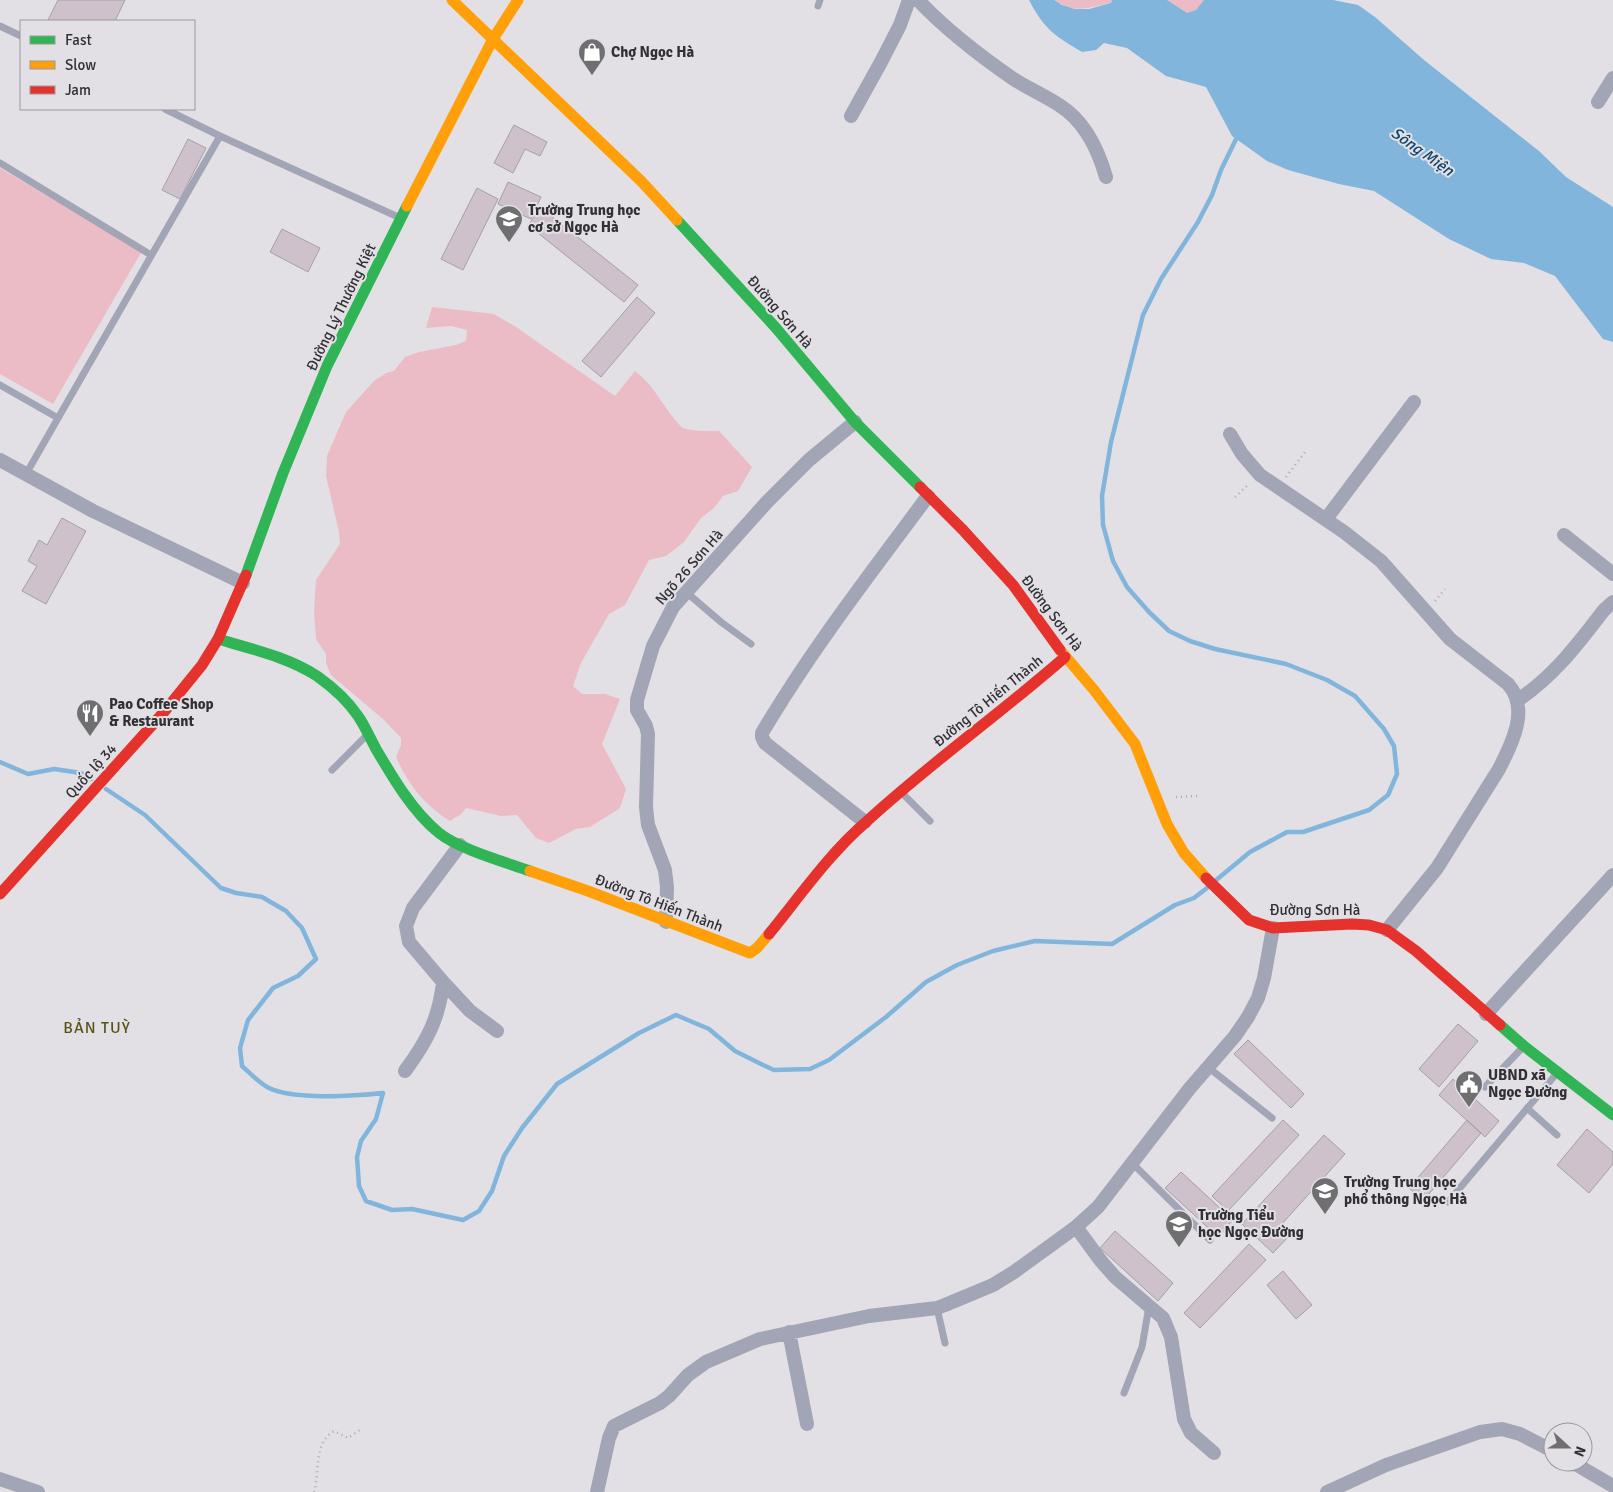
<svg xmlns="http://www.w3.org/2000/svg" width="1613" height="1492" viewBox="0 0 1613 1492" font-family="Signika,sans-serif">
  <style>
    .green { fill: #ebbcc5 }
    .water { fill: #81b5dc }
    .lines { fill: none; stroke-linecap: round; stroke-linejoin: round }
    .stream { stroke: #81b5dc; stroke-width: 4.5 }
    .building { fill: #cfc1cc; stroke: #a3a1a3 }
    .path { stroke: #a9aab5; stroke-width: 2.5; stroke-dasharray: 1 4; stroke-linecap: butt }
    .lane { stroke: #a2a5b5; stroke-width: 7 }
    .street { stroke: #a2a5b5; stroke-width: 14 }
    .fast { stroke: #30b455; stroke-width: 11 }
    .slow { stroke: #ff9f0a; stroke-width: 11 }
    .jam { stroke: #e5322d; stroke-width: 11 }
    .labels { text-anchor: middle; stroke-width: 4; stroke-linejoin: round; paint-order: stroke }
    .poi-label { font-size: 15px; font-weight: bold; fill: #313033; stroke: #e2dfe5; text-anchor: start }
    .street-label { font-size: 15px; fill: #313033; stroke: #e2dfe5 }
    .water-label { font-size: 16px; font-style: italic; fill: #0d476b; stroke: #e2dfe5 }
    .neighbourhood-label { font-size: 16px; letter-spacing: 1px; fill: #585315; stroke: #e2dfe5 }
  </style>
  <rect width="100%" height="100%" fill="#e2e0e4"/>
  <path class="green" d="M1054,0h58l-1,3c-24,5 -35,11 -57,-3z
    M1167,0h37l-8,10 -9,3z
    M0,168l142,83 -89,153 -53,-30z
    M432,307l62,7 22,13 99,69 20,-25c17,12 27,33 40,49 3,2 5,7 8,8 11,4 25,3 36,3l33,36 -14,24 -15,5 -9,12 -13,10 -17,24 -18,14 -17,4 -24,45 -16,9 -28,49 -8,23 9,8h23l15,5 -18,45 24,45 -6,19 -30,19 -14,2 -27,14 -13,-5 -19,-23 -16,1 -35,-8 -5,6 -11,7c-26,-16 -42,-37 -54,-64l5,-12v-7l-17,-18 -53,-45 -5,-12v-9l-10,-15 -2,-27 2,-32 24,-36 -1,-12 -13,-56 1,-20 19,-44 28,-31 12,-8 8,-2 11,-14 14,-5 37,-7 10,-4 1,-11 -16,-4 -25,2z"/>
  <path class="water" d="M1029,0h25l8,5 13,4h14l22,-6 1,-3h55l20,13 9,-3 8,-10h129l25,5 17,12 49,43 115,91 27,26 47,30v135l-10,-3 -48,-63 -31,-13 -33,-4 -42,-20 -75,-48 -35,-7 -51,-14 -21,-9 -35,-25 -26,-49 -40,-11 -39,-28 -23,-5 -8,7 -14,2c-27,-16 -38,-23 -53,-52z"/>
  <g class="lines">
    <path class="stream" d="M0,762l28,12 26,-5 27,4 10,6
      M106,789l39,26 76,73 15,5 26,4 24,14 16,17 14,31 -18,17 -25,12 -25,32 -8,28 2,18c8,7 17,17 27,22 24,12 86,8 114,5l-7,26 -15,22 -4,16 2,29 7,15 26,9 20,-1 51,11 16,-9 13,-20 12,-35 18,-28 35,-44 82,-51 37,-18 33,14 26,22 28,14 11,5 36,-1 19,-9 57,-43 40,-35 31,-17 36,-14 42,-10 77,3 63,-39 19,-7 13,-10
      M1215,881l35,-29 37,-20h16l66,-22 19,-15 9,-21 -3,-28 -10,-17 -29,-33 -28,-16 -41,-16 -71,-15 -25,-8 -21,-10 -20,-19 -22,-25 -14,-26 -10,-36 -1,-29 9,-54 32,-127 18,-36 37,-57 14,-27 9,-25 17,-35"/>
  </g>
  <path class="building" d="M58,0h67l-10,21h-65l-2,-1z
    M514,125l33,17 -7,14 -15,-7 -12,24 -19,-10z
    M188,139l18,9 -26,51 -18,-9z
    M508,182l33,15 -10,22 -33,-15z
    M477,188l21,11 -35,71 -22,-11z
    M541,208l97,77 -14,17 -96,-77z
    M282,229l38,19 -12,24 -38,-20z
    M637,297l18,16 -54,64 -19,-16z
    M62,518l24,13 -40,73 -24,-13 15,-25 -9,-5 11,-21 8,5z
    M1458,1024l20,17 -39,46 -20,-18z
    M1248,1040l56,54 -13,14 -57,-54z
    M1453,1079l46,42 -14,16 -46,-42z
    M1283,1120l16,15 -71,76 -16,-15z
    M1467,1120l14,13 -58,68 -14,-13z
    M1587,1129l26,23v12l-24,29 -32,-28z
    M1324,1135l21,19 -64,71 10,9 -18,19 -31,-29z
    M1181,1172l52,48 -15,17 -53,-49z
    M1115,1231l58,52 -15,18 -58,-53z
    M1249,1244l17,16 -66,68 -16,-15z
    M1283,1271l29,34 -16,14 -29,-34z"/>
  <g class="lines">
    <path class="path" d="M1286,477l19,-25
      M1235,497l14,-13
      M1435,601l10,-12
      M1176,797l21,-1
      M314,1492c6,-20 -1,-49 20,-61l14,7 13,-9"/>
    <path class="lane" d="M818,6l2,-6
      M0,26l21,10
      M165,109l55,27 176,80
      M0,163l151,92
      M0,385l58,33
      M26,474l194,-338
      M686,592l35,30 30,22
      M332,770l35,-35
      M901,792l29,29
      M1209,1068l63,50
      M1485,1087l38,-40
      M1527,1108l30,27
      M1132,1163l78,77
      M1448,1202l109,-129
      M937,1308l8,35
      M1124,1393l18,-46 7,-41"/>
    <path class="street" d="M918,0c28,30 61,55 94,78 15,10 32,17 47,27 26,16 39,44 47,72
      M1598,102l15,-24
      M851,116l30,-54 19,-37 9,-25
      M1230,434l12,20 18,21 84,57 37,29 69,78 58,45c22,24 4,60 -9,85l-62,99 -50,62
      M0,460l93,51 150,72
      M1326,519l88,-117
      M1564,535l49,39
      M1518,700c36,-24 60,-56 86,-90l9,-8
      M865,822l-100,-79 -3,-6v-4c49,-83 108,-159 166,-237
      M666,922l1,-35 -2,-17 -17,-45 -2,-18 2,-73 -2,-8 -9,-16v-10l16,-54 20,-39 94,-105 42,-42 46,-38
      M443,982l27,29 27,20
      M1486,1014l127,-139
      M405,1071c22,-30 34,-52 38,-89l-34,-40 -3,-16 7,-18 47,-63
      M1076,1227l25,34 14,16 48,41 8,19 13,82 7,14 23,20
      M789,1332l18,92
      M1572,1462l41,24
      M0,1479l38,13
      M597,1492l12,-54 5,-12 46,-23 9,-7 19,-21 18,-13 54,-23 109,-23 68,-8 8,-3 48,-20 21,-13 62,-45 22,-20 92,-119 45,-52 13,-19 10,-19 6,-20 9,-50
      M1327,1492l59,-27 94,-33 22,-3 18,5 33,17"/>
    <path class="fast" d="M677,220l99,108 79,94 65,65
      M246,575l37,-102 44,-107 80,-160
      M218,639c33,10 70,18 99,37 14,10 31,25 41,40 7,10 12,22 18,33 17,29 37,63 63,84 20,16 66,29 91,38
      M1500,1025l24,21 89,69"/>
    <path class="slow" d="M452,0l189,181 36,39
      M407,206l86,-167 25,-39
      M1060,650l34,40 41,54 32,80 17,29 22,25
      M530,871l58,20 162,62 7,-5 12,-14"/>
    <path class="jam" d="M920,487l43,43 50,55 47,65
      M1206,878l43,42 24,8 79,-4 17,1 18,5 29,21 84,74
      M0,894l164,-182 38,-47 16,-26 28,-64
      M769,934c31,-38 60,-80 97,-112 63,-58 134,-108 199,-165"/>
  </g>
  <defs>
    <g id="shop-pin" transform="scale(1.4375)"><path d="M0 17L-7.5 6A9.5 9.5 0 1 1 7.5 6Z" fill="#6f6e71" stroke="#e2dfe5"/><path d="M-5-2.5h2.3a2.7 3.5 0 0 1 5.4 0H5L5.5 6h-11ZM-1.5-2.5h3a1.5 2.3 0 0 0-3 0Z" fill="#fff"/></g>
    <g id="school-pin" transform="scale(1.4375)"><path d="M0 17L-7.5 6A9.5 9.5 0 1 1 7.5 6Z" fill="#6f6e71" stroke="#e2dfe5"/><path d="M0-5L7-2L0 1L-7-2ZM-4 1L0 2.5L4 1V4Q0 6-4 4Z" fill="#fff"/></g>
    <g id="restaurant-pin" transform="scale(1.4375)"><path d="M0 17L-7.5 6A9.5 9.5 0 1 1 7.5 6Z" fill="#6f6e71" stroke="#e2dfe5"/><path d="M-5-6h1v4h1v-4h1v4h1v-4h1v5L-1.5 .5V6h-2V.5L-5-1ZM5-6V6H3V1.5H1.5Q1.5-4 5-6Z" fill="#fff"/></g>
    <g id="civic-pin" transform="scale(1.4375)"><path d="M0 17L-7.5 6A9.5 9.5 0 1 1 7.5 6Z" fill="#6f6e71" stroke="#e2dfe5"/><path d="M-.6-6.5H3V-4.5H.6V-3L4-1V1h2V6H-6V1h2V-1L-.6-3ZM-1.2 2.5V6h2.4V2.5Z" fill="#fff"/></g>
  </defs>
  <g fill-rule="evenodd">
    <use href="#shop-pin" x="592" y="52"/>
    <use href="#school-pin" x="509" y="219"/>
    <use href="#restaurant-pin" x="90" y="713"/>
    <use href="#civic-pin" x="1469" y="1084"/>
    <use href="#school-pin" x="1325" y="1191"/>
    <use href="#school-pin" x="1179" y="1224"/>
  </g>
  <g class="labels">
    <g class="poi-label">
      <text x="611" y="57">Chợ Ngọc Hà</text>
      <text x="528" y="215">Trường Trung học<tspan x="528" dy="17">cơ sở Ngọc Hà</tspan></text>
      <text x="109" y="709">Pao Coffee Shop<tspan x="109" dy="17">&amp; Restaurant</tspan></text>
      <text x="1488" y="1080">UBND xã<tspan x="1488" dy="17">Ngọc Đường</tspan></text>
      <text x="1344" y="1187">Trường Trung học<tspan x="1344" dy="17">phổ thông Ngọc Hà</tspan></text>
      <text x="1198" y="1220">Trường Tiểu<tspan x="1198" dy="17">học Ngọc Đường</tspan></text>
    </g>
    <g class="street-label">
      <text transform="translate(341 307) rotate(-64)" y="5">Đường Lý Thường Kiệt</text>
      <text transform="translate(780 312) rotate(49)" y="5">Đường Sơn Hà</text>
      <text transform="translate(689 567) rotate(-49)" y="5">Ngõ 26 Sơn Hà</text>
      <text transform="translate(1052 613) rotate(53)" y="5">Đường Sơn Hà</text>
      <text transform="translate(988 701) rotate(-39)" y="5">Đường Tô Hiến Thành</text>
      <text transform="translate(91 771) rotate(-48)" y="5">Quốc lộ 34</text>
      <text transform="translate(659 903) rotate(21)" y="5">Đường Tô Hiến Thành</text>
      <text x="1315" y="915">Đường Sơn Hà</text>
    </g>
    <g class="water-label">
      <text transform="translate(1423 151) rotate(35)" y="6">Sông Miện</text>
    </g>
    <g class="neighbourhood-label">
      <text x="97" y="1033">BẢN TUỲ</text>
    </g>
  </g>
  <rect x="20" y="20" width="175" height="90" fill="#e2dfe5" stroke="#9b999e"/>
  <rect x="30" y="36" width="25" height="8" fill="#30b455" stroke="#9b999e"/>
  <text x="65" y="45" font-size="15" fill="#313033">Fast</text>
  <rect x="30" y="61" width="25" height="8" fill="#ff9f0a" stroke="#9b999e"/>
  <text x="65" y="70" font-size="15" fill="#313033">Slow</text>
  <rect x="30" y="86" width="25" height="8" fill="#e5322d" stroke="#9b999e"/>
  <text x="65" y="95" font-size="15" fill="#313033">Jam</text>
  <g transform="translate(1568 1447) rotate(111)"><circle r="24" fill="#e2dfe5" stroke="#9b999e"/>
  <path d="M0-4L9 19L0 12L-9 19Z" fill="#6f6e71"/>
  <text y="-8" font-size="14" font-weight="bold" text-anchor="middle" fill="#313033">N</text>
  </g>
</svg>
